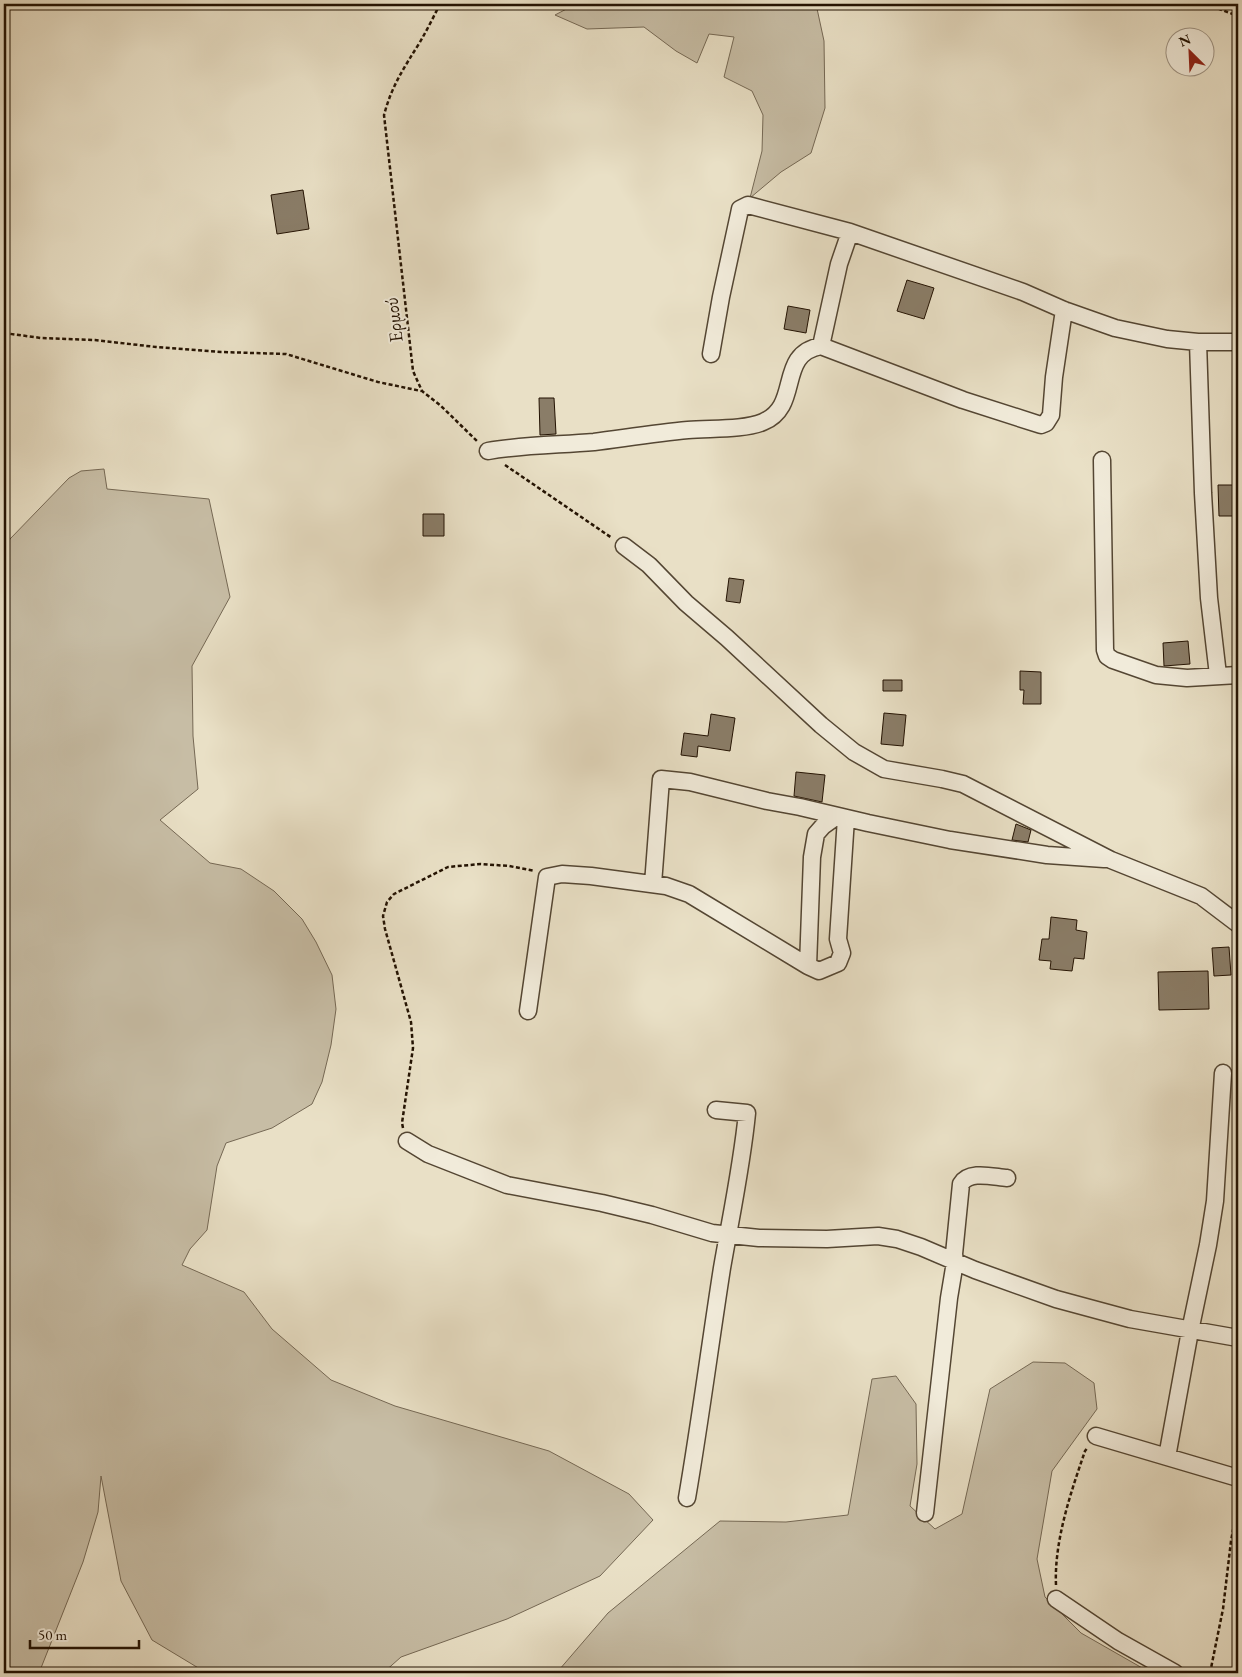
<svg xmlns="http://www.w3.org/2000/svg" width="1242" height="1677" viewBox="0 0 1242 1677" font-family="'EB Garamond',serif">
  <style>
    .green { fill: #c7bda5; stroke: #756854 }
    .building { fill: #8a7d68; stroke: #231202 }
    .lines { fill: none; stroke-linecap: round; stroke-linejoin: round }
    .minor-casing { stroke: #544633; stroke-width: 19 }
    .path { stroke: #231202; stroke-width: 2.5; stroke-dasharray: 4 2.5; stroke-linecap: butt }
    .minor { stroke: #f1ebda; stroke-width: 16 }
    .labels { text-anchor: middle; stroke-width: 4; stroke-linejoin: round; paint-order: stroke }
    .street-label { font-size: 19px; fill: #231202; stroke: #f1ebda }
  </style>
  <rect width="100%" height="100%" fill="#e9e0c6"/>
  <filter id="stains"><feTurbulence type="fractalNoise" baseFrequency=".004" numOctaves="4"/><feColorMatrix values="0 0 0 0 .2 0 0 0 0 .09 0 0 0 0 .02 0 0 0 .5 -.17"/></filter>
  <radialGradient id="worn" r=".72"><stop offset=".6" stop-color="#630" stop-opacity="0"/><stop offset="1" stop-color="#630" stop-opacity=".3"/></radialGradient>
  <path class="green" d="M576,4h240l8,37 1,67 -14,45 -30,19 -31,26 12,-47 1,-36 -11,-24 -28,-14 10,-40 -25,-3 -12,29 -21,-12 -32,-24 -57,2 -32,-14z
    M104,469l3,20 102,10 21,98 -38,69 1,70 5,53 -38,31 50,43 31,6 33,22 28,28 14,23 16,33 4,34 -5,36 -9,37 -10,22 -40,24 -46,15 -9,23 -10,64 -17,19 -8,16 62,27 28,37 59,51 64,26 154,45 80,43 24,26 -53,56 -93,43 -106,38 -18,16h-171l-12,-4 -48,-29 -31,-59 -20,-105 -3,36 -15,50 -44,111h-35v-1124l6,-10 59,-61 12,-7z
    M1033,1362l32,1 29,20 3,26 -45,62 -15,88 8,38 36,36 70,40h-592v-3l49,-57 112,-92 66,1 62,-7 24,-136 24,-3 20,28 1,60 -7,42 25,23 27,-15 28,-125z"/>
  <path class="building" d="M303,190l6,39 -32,5 -6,-39z
    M907,280l27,8 -10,31 -27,-8z
    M788,306l22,4 -4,23 -22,-4z
    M539,398h15l2,36 -16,1z
    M1218,485h20v31h-19z
    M423,514h21v22h-21z
    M729,578l15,2 -4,23 -14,-2z
    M1188,641l2,23 -26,2 -1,-23z
    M1020,671l21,1v32h-18l1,-14h-4z
    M883,680h19v11h-19z
    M884,713l22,2 -3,31 -22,-2z
    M711,714l24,4 -5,33 -32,-5 -1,11 -16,-2 3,-22 24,3z
    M796,772l29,3 -3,27 -28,-6z
    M1016,824l15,6 -3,12 -16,-2z
    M1051,917l26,3 -1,10 11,2 -3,27 -10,-1 -2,13 -22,-2 1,-8 -12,-1 3,-21h7z
    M1229,947l2,28 -17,1 -2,-28z
    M1208,971l1,38 -50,1 -1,-38z"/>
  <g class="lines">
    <g class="minor-casing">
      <path id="minor" d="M1198,342l5,151 6,105 9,77
        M821,346l18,-82 11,-32
        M711,354l10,-57 18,-83 1,-5 8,-4 102,27 173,60 41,18 51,18 52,11 31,3h40
        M488,451c35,-6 71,-6 106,-9 31,-4 63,-9 94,-12 22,-2 56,0 75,-8 39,-16 13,-68 58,-76l142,54 78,25 5,-2 5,-8 3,-38 10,-67
        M1102,460l3,190 2,6 6,4 43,15 31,3 51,-3
        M624,546l25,19 37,38 41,35 94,87 33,27 30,17 58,10 21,5 148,76 90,36 37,28
        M653,884l8,-105 29,3 77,19 33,6 68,16 82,17 97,15 57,4
        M808,966l11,5 19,-8 4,-10 -4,-14 8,-121
        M528,1011l19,-134 15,-3 29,2 75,10 23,8 119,72 4,-109 4,-23 7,-8 14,-10
        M407,1141l21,13 79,31 95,18 50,12 60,18 47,5 68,1 51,-3 19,3 24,8 54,23 81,29 74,20 108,19
        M1096,1436l142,42
        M1167,1457l23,-126 18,-86 7,-44 8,-128
        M687,1498c13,-76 23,-153 35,-230 9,-52 20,-103 25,-155l-31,-3
        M925,1513l24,-215 6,-36 -1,-8 7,-70c8,-14 32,-7 46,-6
        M1056,1599l62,42 57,32"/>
    </g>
    <path class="path" d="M440,4c-6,12 -13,26 -20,38 -16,26 -28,43 -36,73l29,256 9,20 18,14 38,37
      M1206,4l32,12
      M4,333l37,5 54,2 61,7 65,5 65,2 92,28 43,9
      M505,465l107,73
      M403,1128l-1,-5 11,-75 -2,-26 -26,-93 -2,-13 4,-14 7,-8 54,-27 33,-3 28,2 26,5
      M1056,1585c-2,-44 15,-93 29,-134l3,-4
      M1210,1673l13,-64 8,-68 7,-38"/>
    <use href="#minor" class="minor"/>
  </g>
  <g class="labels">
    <g class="street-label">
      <text transform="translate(393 320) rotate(-97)" y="7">Ερμού</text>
    </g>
  </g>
  <rect width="1242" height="1677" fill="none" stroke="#e9e0c6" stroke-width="20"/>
  <rect x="5" y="5" width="1232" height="1667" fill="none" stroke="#231202" stroke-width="2.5"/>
  <rect x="10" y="10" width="1222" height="1657" fill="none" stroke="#231202"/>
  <g transform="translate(1190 52) rotate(336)"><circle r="24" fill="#f1ebda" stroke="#9f9484"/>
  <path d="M0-4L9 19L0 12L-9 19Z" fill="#8f2418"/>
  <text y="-8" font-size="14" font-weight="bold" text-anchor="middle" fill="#231202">N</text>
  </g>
  <path d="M30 1640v8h109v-8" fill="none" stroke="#231202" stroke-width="2.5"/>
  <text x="38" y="1640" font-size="15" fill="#231202" stroke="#f1ebda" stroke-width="4" paint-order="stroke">50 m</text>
  <rect width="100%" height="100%" filter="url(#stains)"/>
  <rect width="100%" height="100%" fill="url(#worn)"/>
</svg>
